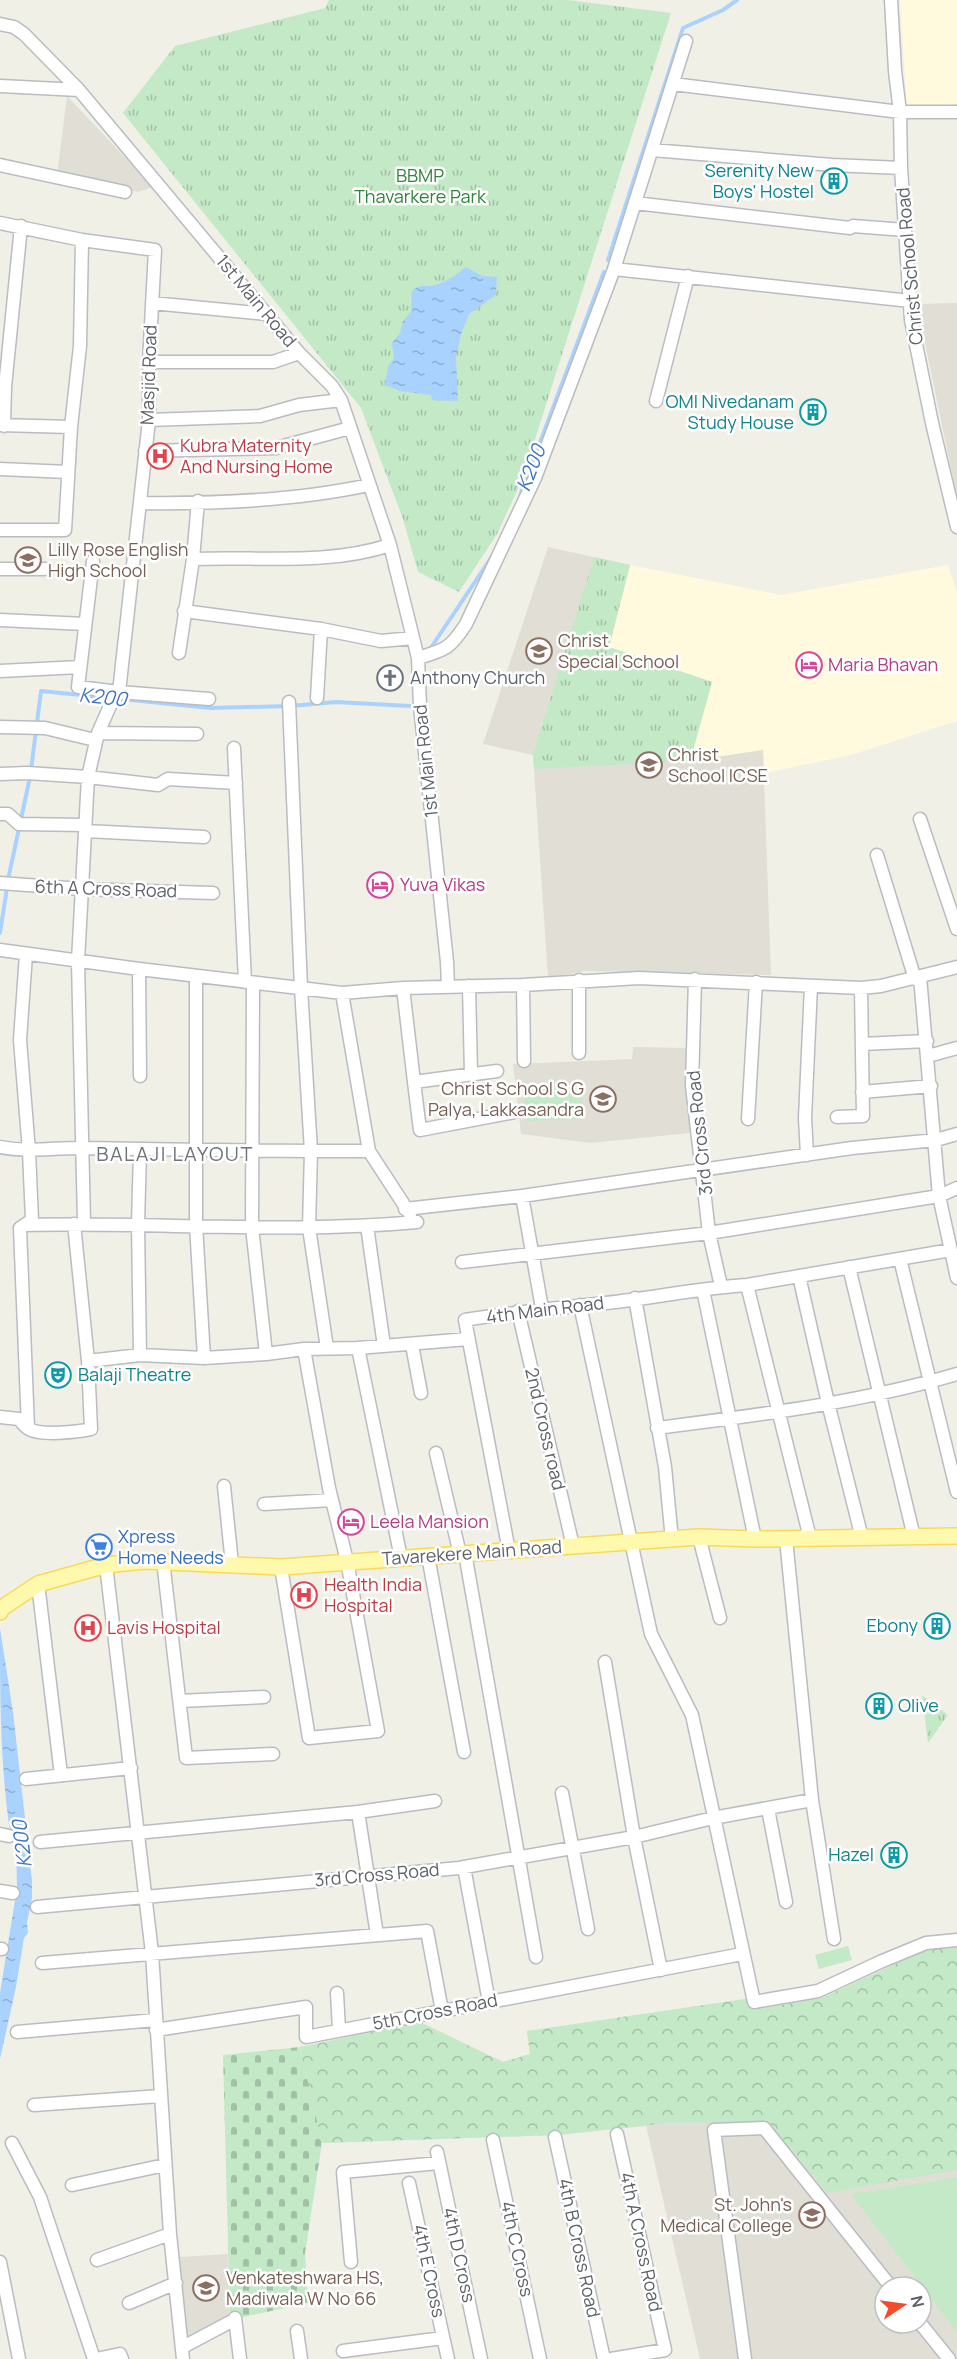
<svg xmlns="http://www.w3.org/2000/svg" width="957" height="2359" viewBox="0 0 957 2359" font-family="Manrope,sans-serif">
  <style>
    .commercial { fill: #fffade }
    .education { fill: #e1dfd5; fill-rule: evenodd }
    .green { fill: #c3e9c6 }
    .forest { fill: url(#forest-crowns) }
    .cemetery { fill: url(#cemetery-stones) }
    .park { fill: url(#park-tufts) }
    .water { fill: url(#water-ripples) }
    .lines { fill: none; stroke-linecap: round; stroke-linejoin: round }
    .stream { stroke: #a9d2ff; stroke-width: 4 }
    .minor-casing { stroke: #b9bcc1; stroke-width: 15 }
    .major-casing { stroke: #f9da58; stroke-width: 18 }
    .minor { stroke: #fff; stroke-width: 12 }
    .major { stroke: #fff9ae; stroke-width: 15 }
    .labels { text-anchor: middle; stroke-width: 5; stroke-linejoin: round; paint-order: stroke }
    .culture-label { font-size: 18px; fill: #0d838f; stroke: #fff; text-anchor: end }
    .park-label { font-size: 18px; fill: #30843b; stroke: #fff }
    .street-label { font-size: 18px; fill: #5e6268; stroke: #fff }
    .health-label { font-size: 18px; fill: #be3a42; stroke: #fff; text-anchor: start }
    .education-label { font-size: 18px; fill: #785e54; stroke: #fff; text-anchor: start }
    .hotel-label { font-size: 18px; fill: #b23c85; stroke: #fff; text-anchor: start }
    .worship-label { font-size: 18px; fill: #5b616d; stroke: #fff; text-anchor: start }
    .shop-label { font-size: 18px; fill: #366cbe; stroke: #fff; text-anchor: start }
    .water-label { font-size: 20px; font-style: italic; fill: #4075c2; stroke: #fff }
    .neighbourhood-label { font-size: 20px; letter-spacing: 1.5px; fill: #6f747a; stroke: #fff }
  </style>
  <defs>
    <pattern id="forest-crowns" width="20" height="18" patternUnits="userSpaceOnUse" patternTransform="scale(1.5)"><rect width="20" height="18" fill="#c3e9c6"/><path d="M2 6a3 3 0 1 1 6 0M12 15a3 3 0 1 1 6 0" fill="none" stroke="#a2c0a5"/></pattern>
    <pattern id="cemetery-stones" width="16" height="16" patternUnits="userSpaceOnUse" patternTransform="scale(1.5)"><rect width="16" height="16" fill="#c3e9c6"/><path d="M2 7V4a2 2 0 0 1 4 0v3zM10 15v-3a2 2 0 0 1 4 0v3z" fill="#a2c0a5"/></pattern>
    <pattern id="park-tufts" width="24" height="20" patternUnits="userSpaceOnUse" patternTransform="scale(1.5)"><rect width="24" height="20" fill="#c3e9c6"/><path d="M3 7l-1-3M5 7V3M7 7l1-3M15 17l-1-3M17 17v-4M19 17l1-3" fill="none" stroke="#a2c0a5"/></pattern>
    <pattern id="water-ripples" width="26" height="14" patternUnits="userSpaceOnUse" patternTransform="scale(1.5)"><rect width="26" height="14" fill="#a9d2ff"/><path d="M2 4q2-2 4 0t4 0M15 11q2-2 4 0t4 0" fill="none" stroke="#8daed2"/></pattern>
  </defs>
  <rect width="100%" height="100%" fill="#f1f0e7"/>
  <path class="commercial" d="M900,0h57v104l-50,4z
    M630,565l151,30 167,-30 9,28v128l-106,34 -86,18 -2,-23 -73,11 -81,-114z"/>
  <path class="education" d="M67,96l86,91 -15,5 -81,-17z
    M957,303v195l-40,-194z
    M548,547l82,18 -21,82 103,35 -22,79 73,-11 8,225 -186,-4 -37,7 -15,-223 -50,-11z
    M633,1047l55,1 3,85 -101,10 -69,-9 -8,-70 119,-5z
    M957,1946v413h-257l-54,-233 -89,9 -235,8 -22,-96 120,-25 83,40 27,-8 -3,-23 227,-21 68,-12 105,-49zM885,2287h36v36h-36z
    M228,2254l2,66 -44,23 -6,-86z"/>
  <path class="green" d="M581,1086l2,33 -57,2 -2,-32z
    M848,1946l4,14 -33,9 -4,-14z
    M957,2177v155l-106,-138z"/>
  <path class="forest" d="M957,1946v224l-130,23 -58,-71 -104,1 -108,12 -235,8 -22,-96 120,-25 83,40 27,-8 -3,-23 224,-33 3,12 68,-12 105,-49z"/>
  <path class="cemetery" d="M300,2047l22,96 -17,110 3,50 -78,17 -7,-265z"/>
  <path class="park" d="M329,0h239l103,13 -149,467 -25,54 -38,58 -41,-20 -15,-53 -42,-111 -238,-295 52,-67 150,-38z
    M594,557l36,8 -21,82 103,35 -22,79 -156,8 -1,-14z
    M922,1695l26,20 -20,28z"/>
  <path class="water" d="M466,267l16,9 15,1 -1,18 -27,19 -8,20 -5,23 2,44 -26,-1 -1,-5 -31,-4 -15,-6 3,-19 6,-8 -2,-15 8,-10 3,-12 8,-9 1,-21c10,-8 12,-3 23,-6 11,-3 23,-11 31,-18z
    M0,1628l13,84 14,124 -17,-4c-10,-69 -10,-136 -10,-204z
    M16,1840l11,2 5,38v18l-5,25 1,10 -4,5 -8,49 -16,72v-66l17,-105z"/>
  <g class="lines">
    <path class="stream" d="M608,260l75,-232 40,-18 14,-10
      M520,496l84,-224
      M430,649l63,-94
      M31,770l10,-79 170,17 79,-2 46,-4 74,4
      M0,933l9,-58 21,-98"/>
    <g class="minor-casing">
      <path id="minor" d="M891,0l4,71 5,41 1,56 10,152 21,103 25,104
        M0,24l14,3 10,7 55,56 220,263 33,33 9,14 49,145 28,113 2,48 27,256 1,25
        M673,84l227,28h57
        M0,86l79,4
        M652,150l180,15 69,3
        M0,165l125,27
        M635,203l215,25 3,-2 52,4
        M0,223l82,17 73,10 -6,112v58l-30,272 -41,-5 15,-126
        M614,269l296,32
        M152,303l115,11
        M149,362h124l26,-9
        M656,401l32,-125
        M149,420l111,-4 39,-11 42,-5
        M0,425l71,2
        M4,426l1,-39 16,-161
        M145,451l131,-3 74,-20
        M0,469l68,3
        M140,503c76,1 155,-2 229,-18
        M0,530h65l6,-103 9,-81 2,-106
        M193,559c65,-3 133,7 197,-14
        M0,569h45
        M184,611l137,18 60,12 32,-3
        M0,620l85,4
        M179,653l14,-94 5,-58
        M418,658c27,-8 32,-9 48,-34l69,-146 79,-209 72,-228
        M0,671l80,-4
        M317,698l4,-69
        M289,702l12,286 10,163 -2,77 18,120
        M0,727l45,1 50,12
        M98,733l99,1
        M234,748l11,234
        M0,774l27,-1 61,4 70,8 10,-6 68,4
        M0,814h8l11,10 66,1
        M920,819l37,110
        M86,831l118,6
        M877,855l38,124
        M0,883l81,6 132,4
        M0,950l139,19 203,24 61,-5 120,-3 116,-7 222,10 20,-2 76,-19
        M26,954l-6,86 9,111 3,69 -12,8 8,200
        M139,969l1,107
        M196,976v249l8,133
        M920,977l19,219 18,82
        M695,979l-3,107 17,147 12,53
        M579,980v73
        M253,983l-1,244 14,127
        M523,985l1,76
        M469,986l2,88
        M403,988l11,94 83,-11
        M342,993l27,158 41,63
        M862,1044l65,-3
        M928,1056l29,-8
        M414,1082l6,48 95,-18
        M862,1092l69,-6
        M837,1117l26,-1 -2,-128
        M748,1119l8,-137
        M0,1147c29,6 57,0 86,1 95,2 189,3 283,3
        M807,1155l-2,-37 6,-132
        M522,1196l20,112
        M405,1209l117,-13 330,-48 84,-8 21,-6
        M84,1223l-6,-262 10,-184 10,-44 12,-27 9,-14 90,7
        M25,1225c131,-3 261,9 392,-3
        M367,1226l17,120
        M900,1259l57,233
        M462,1262l247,-29 230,-37 18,-8
        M849,1267l65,270
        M799,1276l29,127 34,135
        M747,1285l63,253
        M703,1290l52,249
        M635,1298l30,169 7,73
        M580,1305l71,329 41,81 62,287 64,-11 62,-29 46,-19 31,-3
        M518,1311l55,235
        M412,1345l9,48
        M358,1348l43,210
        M140,1355l-2,-130 2,-75
        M88,1361l52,-6 64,3 62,-4 38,-5 54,-1 110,-9
        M0,1417l19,2c3,4 6,8 10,10 12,7 49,3 62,0l-3,-68 -14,-137
        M657,1428c101,-13 202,-25 300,-54
        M436,1453l24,101
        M224,1486l8,78
        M264,1504l68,-4
        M699,1537l21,81
        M786,1539l26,261 22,139
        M509,1551l-44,-231c47,-8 94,-12 141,-17 47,-5 94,-15 141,-18l204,-35
        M465,1553l71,404
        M428,1556l36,196
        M163,1561l23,197 87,-4
        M106,1565l46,388 18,281 13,125
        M281,1567l28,171 69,-7 -31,-170 -18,-73 -25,-139
        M38,1584l23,191
        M605,1662l29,175 27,133
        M180,1701l84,-4
        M26,1779l105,-11
        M562,1793l26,136
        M768,1809l18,93
        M0,1834l9,2
        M40,1842l318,-30
        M464,1867l25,135
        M0,1891l13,2
        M37,1907l422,-39 175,-31 79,-19 99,-18
        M377,1935l-19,-123 77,-11
        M0,1949h2
        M42,1963l385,-32 15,80
        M337,1993l2,37
        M156,2030l150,-23v30l436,-83
        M17,2032l139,-12
        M34,2105l126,-9
        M555,2137l49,222
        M493,2140l47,219
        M12,2143l28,54 54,162
        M437,2152l44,207
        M409,2183l39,176
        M72,2185l93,-20
        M97,2260l73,-26
        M0,2262l19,97
        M351,2262l-8,-90 96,-9
        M129,2303l47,-20
        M235,2318l5,41
        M920,2323l29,36
        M297,2331l4,28
        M183,2347l47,-25h5
        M343,2351l100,-13
        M96,2359l24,-5 2,5
        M611,2359l54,-9 -48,-216
        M745,2359l-31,-229 50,-2 127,159"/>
    </g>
    <g class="major-casing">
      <path id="major" d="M0,1612l2,-4 36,-24 68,-19 39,-4 136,6 418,-30 56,2 202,-3"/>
    </g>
    <use href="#minor" class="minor"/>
    <use href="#major" class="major"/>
  </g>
  <defs>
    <g id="building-ring" transform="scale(1.35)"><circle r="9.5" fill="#fff" stroke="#0f9aa8" stroke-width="1.5"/><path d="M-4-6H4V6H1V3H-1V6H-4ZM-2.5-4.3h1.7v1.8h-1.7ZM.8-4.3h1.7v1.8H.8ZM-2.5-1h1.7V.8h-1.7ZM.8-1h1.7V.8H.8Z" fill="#0f9aa8"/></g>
    <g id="hospital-ring" transform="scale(1.35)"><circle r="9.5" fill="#fff" stroke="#e0444e" stroke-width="1.5"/><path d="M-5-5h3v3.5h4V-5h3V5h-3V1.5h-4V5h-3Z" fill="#e0444e"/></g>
    <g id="school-ring" transform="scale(1.35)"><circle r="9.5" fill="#fff" stroke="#8d6e63" stroke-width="1.5"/><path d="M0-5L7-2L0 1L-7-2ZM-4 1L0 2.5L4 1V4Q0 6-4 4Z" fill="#8d6e63"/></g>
    <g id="hotel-ring" transform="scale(1.35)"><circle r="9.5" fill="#fff" stroke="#d1479c" stroke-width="1.5"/><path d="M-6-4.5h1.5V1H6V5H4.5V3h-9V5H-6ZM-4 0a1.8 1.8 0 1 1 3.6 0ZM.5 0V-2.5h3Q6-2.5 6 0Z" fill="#d1479c"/></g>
    <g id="church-ring" transform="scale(1.35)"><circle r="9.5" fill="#fff" stroke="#6b7280" stroke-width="1.5"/><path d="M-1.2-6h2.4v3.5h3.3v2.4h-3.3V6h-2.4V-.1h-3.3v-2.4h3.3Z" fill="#6b7280"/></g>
    <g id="theatre-ring" transform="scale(1.35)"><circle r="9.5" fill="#fff" stroke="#0f9aa8" stroke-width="1.5"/><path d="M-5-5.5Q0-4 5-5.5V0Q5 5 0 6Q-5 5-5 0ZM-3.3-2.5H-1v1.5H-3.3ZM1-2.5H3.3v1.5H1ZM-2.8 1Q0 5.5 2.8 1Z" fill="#0f9aa8"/></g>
    <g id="supermarket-ring" transform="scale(1.35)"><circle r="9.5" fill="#fff" stroke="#3f7fe0" stroke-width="1.5"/><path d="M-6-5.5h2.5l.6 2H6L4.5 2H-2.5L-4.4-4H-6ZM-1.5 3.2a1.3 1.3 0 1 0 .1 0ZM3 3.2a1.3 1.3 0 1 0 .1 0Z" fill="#3f7fe0"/></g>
    <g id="university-ring" transform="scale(1.35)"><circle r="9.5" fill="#fff" stroke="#8d6e63" stroke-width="1.5"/><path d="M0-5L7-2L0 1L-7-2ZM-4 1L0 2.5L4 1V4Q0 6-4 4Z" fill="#8d6e63"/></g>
  </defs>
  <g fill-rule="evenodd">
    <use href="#building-ring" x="834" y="181"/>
    <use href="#building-ring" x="813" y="412"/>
    <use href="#hospital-ring" x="160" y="456"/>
    <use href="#school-ring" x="28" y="560"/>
    <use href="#school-ring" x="539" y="651"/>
    <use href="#hotel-ring" x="809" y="665"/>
    <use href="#church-ring" x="390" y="678"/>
    <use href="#school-ring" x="649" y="765"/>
    <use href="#hotel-ring" x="380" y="885"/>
    <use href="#school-ring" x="603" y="1099"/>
    <use href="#theatre-ring" x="58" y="1375"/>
    <use href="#hotel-ring" x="351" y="1522"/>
    <use href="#supermarket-ring" x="99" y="1547"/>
    <use href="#hospital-ring" x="304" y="1595"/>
    <use href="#building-ring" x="937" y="1626"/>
    <use href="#hospital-ring" x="88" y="1628"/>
    <use href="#building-ring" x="879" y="1706"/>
    <use href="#building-ring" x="894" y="1855"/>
    <use href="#university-ring" x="812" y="2215"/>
    <use href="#school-ring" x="206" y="2288"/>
  </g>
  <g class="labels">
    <g class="culture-label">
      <text x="814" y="177">Serenity New<tspan x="814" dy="21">Boys' Hostel</tspan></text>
      <text x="794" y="408">OMI Nivedanam<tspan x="794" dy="21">Study House</tspan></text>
      <text x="78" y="1381" text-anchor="start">Balaji Theatre</text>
      <text x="918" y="1632">Ebony</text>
      <text x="898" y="1712" text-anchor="start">Olive</text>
      <text x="874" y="1861">Hazel</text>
    </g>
    <g class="park-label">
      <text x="420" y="182">BBMP<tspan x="420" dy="21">Thavarkere Park</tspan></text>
    </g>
    <g class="street-label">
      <text transform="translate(910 266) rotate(-95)" y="6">Christ School Road</text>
      <text transform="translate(256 301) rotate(50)" y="6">1st Main Road</text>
      <text transform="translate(149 375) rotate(-88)" y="6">Masjid Road</text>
      <text transform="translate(426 761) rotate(-96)" y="6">1st Main Road</text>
      <text transform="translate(106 889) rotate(2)" y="6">6th A Cross Road</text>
      <text transform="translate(700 1133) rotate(-96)" y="6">3rd Cross Road</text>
      <text transform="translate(545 1310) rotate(-7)" y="6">4th Main Road</text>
      <text transform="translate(545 1429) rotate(77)" y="6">2nd Cross road</text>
      <text transform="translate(472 1553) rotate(-4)" y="6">Tavarekere Main Road</text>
      <text transform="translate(377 1875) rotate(-5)" y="6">3rd Cross Road</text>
      <text transform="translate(435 2012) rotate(-11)" y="6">5th Cross Road</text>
      <text transform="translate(641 2242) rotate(78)" y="6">4th A Cross Road</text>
      <text transform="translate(579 2248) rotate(78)" y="6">4th B Cross Road</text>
      <text transform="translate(517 2249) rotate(78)" y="6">4th C Cross</text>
      <text transform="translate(459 2255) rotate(78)" y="6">4th D Cross</text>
      <text transform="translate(429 2271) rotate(78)" y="6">4th E Cross</text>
    </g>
    <g class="health-label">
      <text x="180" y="452">Kubra Maternity<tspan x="180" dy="21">And Nursing Home</tspan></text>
      <text x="324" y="1591">Health India<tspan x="324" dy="21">Hospital</tspan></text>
      <text x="107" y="1634">Lavis Hospital</text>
    </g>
    <g class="education-label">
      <text x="48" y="556">Lilly Rose English<tspan x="48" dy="21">High School</tspan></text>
      <text x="558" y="647">Christ<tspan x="558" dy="21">Special School</tspan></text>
      <text x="668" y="761">Christ<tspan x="668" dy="21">School ICSE</tspan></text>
      <text x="584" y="1095" text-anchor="end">Christ School S G<tspan x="584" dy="21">Palya, Lakkasandra</tspan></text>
      <text x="792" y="2211" text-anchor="end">St. John's<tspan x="792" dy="21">Medical College</tspan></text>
      <text x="226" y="2284">Venkateshwara HS,<tspan x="226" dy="21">Madiwala W No 66</tspan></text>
    </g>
    <g class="hotel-label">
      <text x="828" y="671">Maria Bhavan</text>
      <text x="400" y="891">Yuva Vikas</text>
      <text x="370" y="1528">Leela Mansion</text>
    </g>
    <g class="worship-label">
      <text x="410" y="684">Anthony Church</text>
    </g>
    <g class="shop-label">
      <text x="118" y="1543">Xpress<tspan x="118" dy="21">Home Needs</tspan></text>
    </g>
    <g class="water-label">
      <text transform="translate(531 468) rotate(-69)" y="7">K200</text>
      <text transform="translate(103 697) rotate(6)" y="7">K200</text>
      <text transform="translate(22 1844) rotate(-97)" y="7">K200</text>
    </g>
    <g class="neighbourhood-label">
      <text x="175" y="1161">BALAJI LAYOUT</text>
    </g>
  </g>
  <g transform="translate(903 2305) rotate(77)"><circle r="28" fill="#ffffff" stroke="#bfc0c3" stroke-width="1.5"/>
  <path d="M0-4.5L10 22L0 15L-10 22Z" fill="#f34c2c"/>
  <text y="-9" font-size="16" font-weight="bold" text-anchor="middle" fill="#5e6268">N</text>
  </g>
</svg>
